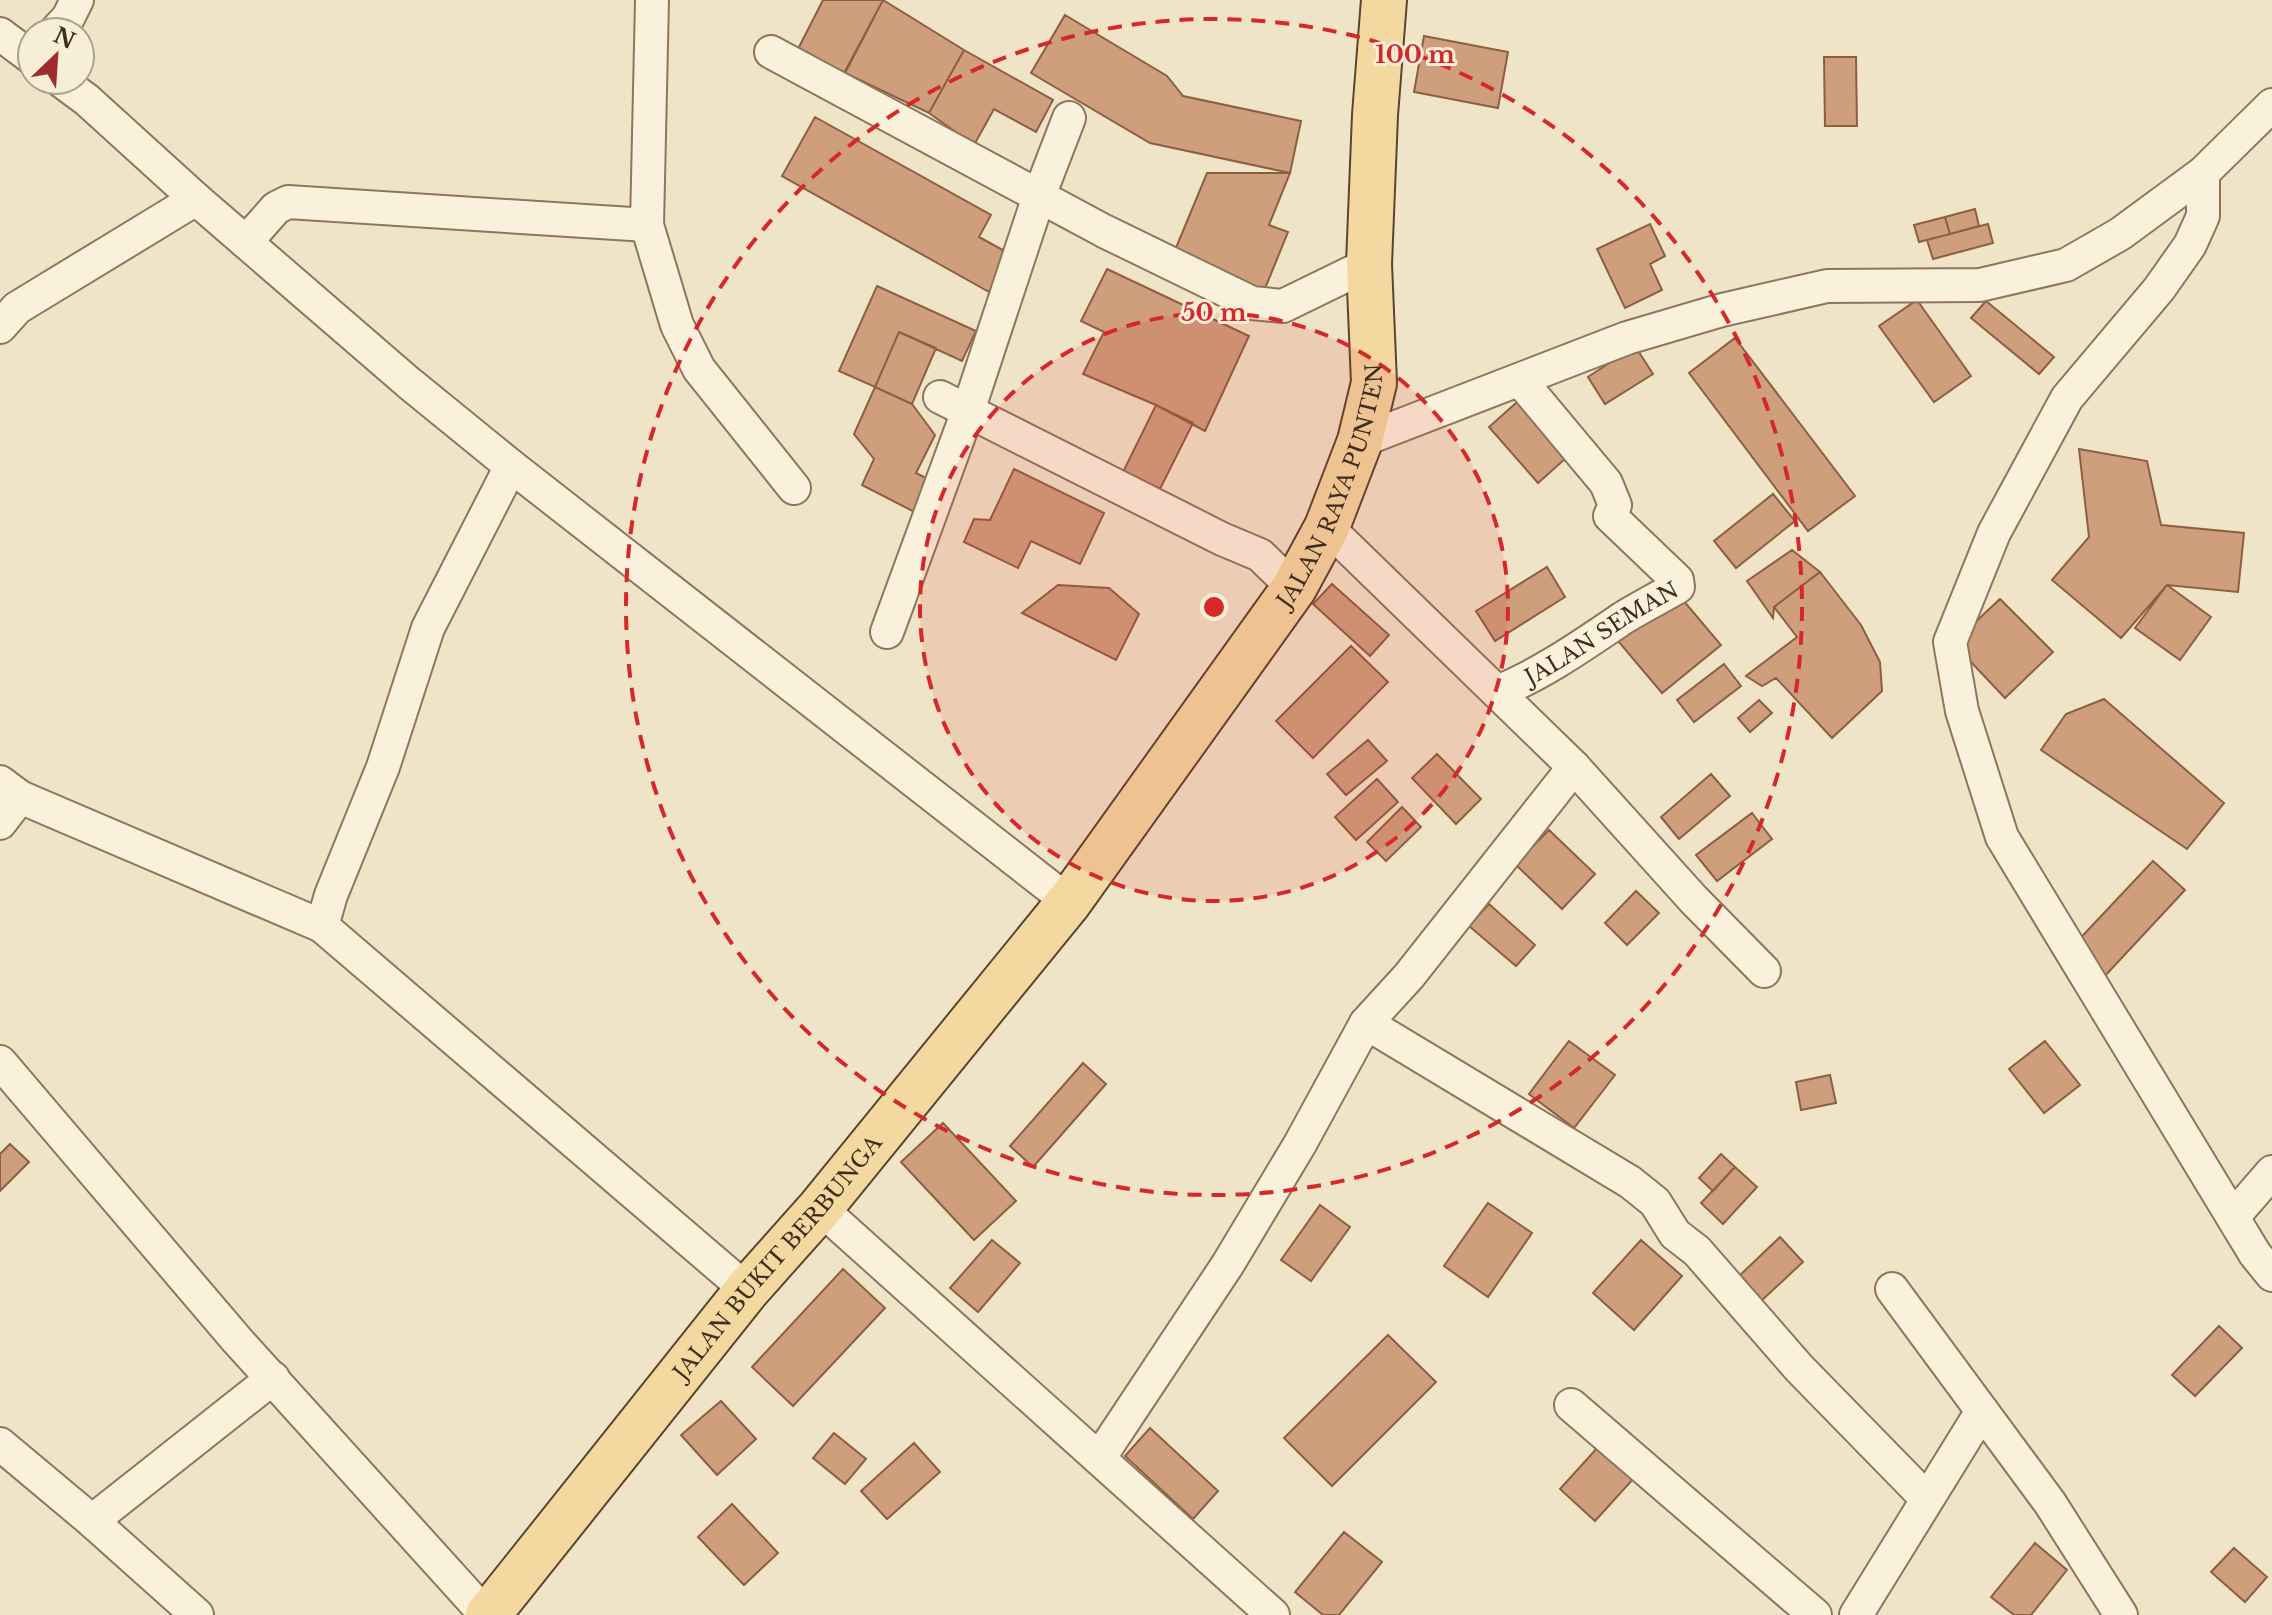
<svg xmlns="http://www.w3.org/2000/svg" width="2272" height="1615" viewBox="0 0 2272 1615" font-family="'Libre Baskerville',serif">
  <style>
    .building { fill: #cf9f7d; stroke: #8d5f41; stroke-width: 2 }
    .lines { fill: none; stroke-linecap: round; stroke-linejoin: round }
    .street-casing { stroke: #8d765c; stroke-width: 36 }
    .primary-casing { stroke: #5b4430; stroke-width: 48 }
    .street { stroke: #faf1dc; stroke-width: 32 }
    .primary { stroke: #f3d9a0; stroke-width: 44 }
    .ring { fill: none; stroke: #d62828; stroke-width: 4; stroke-dasharray: 14 10 }
    .labels { text-anchor: middle; stroke-width: 6; stroke-linejoin: round; paint-order: stroke }
    .street-label { font-size: 22px; fill: #3d2e20; stroke: #f7eed8 }
    .centre { fill: #d62828; stroke: #f7eed8; stroke-width: 4 }
    .ring-label { font-size: 24px; text-anchor: middle; font-weight: bold; fill: #d62828; stroke: #f7eed8; stroke-width: 6; stroke-linejoin: round; paint-order: stroke }
  </style>
  <rect width="100%" height="100%" fill="#f0e4c8"/>
  <path class="building" d="M823,0h60l-42,79 -44,-28z
    M883,0l81,50 -35,63 -84,-40z
    M1065,15l102,61 16,20 118,25 -11,52 -140,-30 -119,-70z
    M1424,36l84,16 -10,56 -84,-16z
    M964,50l89,50 -17,32 -42,-23 -20,36 -45,-32z
    M1824,57h32l1,69h-32z
    M815,117l176,98 -12,22 31,17 -21,38 -207,-116z
    M1207,173h83l-21,52 19,7 -24,59 -91,-36z
    M1975,209l4,17 -29,8 -5,-17z
    M1945,217l5,17 -31,8 -5,-17z
    M1650,224l15,32 -15,8 12,26 -37,18 -28,-59z
    M1988,224l5,19 -60,16 -6,-19z
    M1107,269l142,67 -44,95 -49,-26 -73,-31 21,-42 -23,-11z
    M877,286l99,45 -14,30 -63,-29 -24,55 -36,-16z
    M1917,300l54,76 -37,26 -55,-76z
    M1986,301l68,56 -15,17 -68,-56z
    M899,332l37,16 -24,56 -37,-17z
    M1735,338l120,158 -47,35 -119,-158z
    M1635,346l18,28 -48,30 -17,-27z
    M875,387l37,17 23,31 -19,38 34,17 -16,32 -72,-37 12,-26 -20,-25z
    M1525,395l50,55 -37,33 -49,-56z
    M1156,405l37,18 -33,66 -37,-17z
    M2079,449l68,12 14,64 83,8 -6,59 -71,-7 -46,53 -69,-58 37,-43z
    M1014,469l90,44 -24,51 -49,-23 -13,27 -54,-26 10,-23 16,1z
    M1773,494l22,27 -59,47 -22,-27z
    M1792,550l28,22 -46,35 -1,11 -26,-37z
    M1547,567l18,30 -70,44 -19,-30z
    M1820,572l41,53 19,37 2,29 -50,47 -56,-60 -14,8 -16,-10 51,-39 -23,-30z
    M1332,584l57,51 -19,21 -57,-52z
    M1058,585l51,3 30,26 -23,46 -94,-47z
    M2167,585l44,32 -31,43 -45,-32z
    M1677,593l44,52 -59,48 -44,-52z
    M2000,599l53,53 -48,46 -52,-55z
    M1351,646l37,36 -75,76 -37,-37z
    M1724,664l17,22 -47,36 -17,-22z
    M2104,699l120,104 -37,46 -146,-99 25,-36z
    M1759,700l13,13 -22,19 -12,-14z
    M1368,740l19,21 -41,34 -19,-21z
    M1437,754l44,45 -25,25 -44,-46z
    M1711,774l19,22 -51,43 -18,-22z
    M1377,779l21,23 -42,38 -21,-23z
    M1402,807l19,20 -35,34 -19,-19z
    M1752,813l20,26 -55,42 -21,-26z
    M1549,830l46,44 -33,35 -47,-45z
    M2153,861l32,29 -82,88 -32,-30z
    M1636,891l23,22 -32,32 -22,-22z
    M1489,904l46,41 -19,21 -47,-40z
    M1569,1041l46,34 -41,53 -45,-34z
    M2045,1041l35,44 -36,28 -35,-44z
    M1083,1063l23,21 -73,83 -23,-21z
    M1830,1075l6,28 -35,7 -5,-28z
    M943,1123l73,78 -42,39 -73,-78z
    M10,1144l19,18 -29,29v-37z
    M1721,1154l14,13 -22,24 -14,-13z
    M1735,1167l22,20 -34,37 -22,-21z
    M1488,1203l44,30 -44,64 -44,-31z
    M1320,1205l30,22 -39,54 -30,-21z
    M1780,1237l23,25 -44,41 -22,-25z
    M992,1240l28,23 -42,49 -28,-24z
    M1641,1240l41,36 -48,54 -41,-37z
    M843,1269l42,39 -92,98 -41,-39z
    M2219,1326l23,22 -47,48 -23,-21z
    M1388,1335l48,47 -104,104 -48,-48z
    M721,1401l35,38 -39,36 -36,-40z
    M1150,1428l68,63 -25,28 -68,-63z
    M834,1433l32,26 -21,25 -32,-26z
    M914,1443l26,29 -53,47 -26,-28z
    M1599,1446l35,32 -39,43 -35,-32z
    M732,1504l46,49 -34,32 -46,-48z
    M1344,1532l38,30 -43,53h-16l-28,-23z
    M2035,1543l32,27 -36,45h-17l-23,-18z
    M2234,1548l33,29 -22,25 -34,-30z"/>
  <g class="lines">
    <g class="street-casing">
      <g id="street">
        <path d="M55,32l13,-14 9,-18"/>
        <path d="M0,34l32,24"/>
        <path d="M771,52l333,179 148,72 31,3 86,-42"/>
        <path d="M60,80l27,20 109,99 213,184 102,83 558,436"/>
        <path d="M2203,173v43l-13,29 -31,44 -92,109 -73,135 -44,109 12,69 40,126 253,417 17,21"/>
        <path d="M647,225l30,100 22,44 95,119"/>
        <path d="M246,242l30,-34 12,-6 359,23 5,-225"/>
        <path d="M0,327l17,-19 179,-109"/>
        <path d="M940,397l282,142 38,16 34,33"/>
        <path d="M1360,441l267,-103 95,-28 105,-24 153,-1 86,-20 54,-31 83,-61 69,-68"/>
        <path d="M511,466l-83,162 -45,139 -52,128 -9,31 425,364"/>
        <path d="M1327,527l247,240 120,133 70,71"/>
        <path d="M887,632l81,-221 71,-215 30,-78"/>
        <path id="s1" d="M1497,692c45,-18 86,-47 126,-74 18,-11 37,-21 55,-31l-1,-7 -67,-64 5,-11 -9,-22 -86,-103"/>
        <path d="M0,782l20,15 302,129"/>
        <path d="M0,823l20,-26"/>
        <path d="M1366,1023l264,159 25,20 20,32 22,17 102,117 128,131"/>
        <path d="M0,1062l237,278 249,275"/>
        <path d="M820,1208l453,407"/>
        <path d="M2233,1217l39,-45"/>
        <path d="M1892,1289l158,214 71,112"/>
        <path d="M1571,1405l244,210"/>
        <path d="M0,1444l92,77 105,94"/>
        <path d="M1100,1457l128,-193 72,-120 66,-121 43,-47 165,-209"/>
        <path d="M92,1521l181,-143"/>
        <path d="M1856,1615l126,-204"/>
      </g>
    </g>
    <g class="primary-casing">
      <g id="primary">
        <path id="s2" d="M488,1615l259,-325 73,-82 249,-306 225,-314 33,-61 33,-86 14,-58 -5,-119 6,-149 9,-115"/>
      </g>
    </g>
    <use href="#street" class="street"/>
    <use href="#primary" class="primary"/>
  </g>
  <circle cx="1214" cy="607" r="294" fill="#d62828" fill-opacity=".12"/>
  <g class="ring">
    <circle cx="1214" cy="607" r="294"/>
    <circle cx="1214" cy="607" r="588"/>
  </g>
  <g class="labels">
    <g class="street-label">
      <text dy="8" stroke="none"><textPath href="#s2" startOffset="1416">JALAN RAYA PUNTEN</textPath></text>
      <text dy="8" stroke="none"><textPath href="#s1" startOffset="120">JALAN SEMAN</textPath></text>
      <text dy="8" stroke="none"><textPath href="#s2" startOffset="460">JALAN BUKIT BERBUNGA</textPath></text>
    </g>
  </g>
  <circle cx="1214" cy="607" r="12" class="centre"/>
  <g class="ring-label">
    <text x="1415" y="63">100 m</text>
    <text x="1214" y="321">50 m</text>
  </g>
  <g transform="translate(56 56) rotate(25)"><circle r="38" fill="#f7eed8" stroke="#ada18e" stroke-width="2"/>
  <path d="M0-6L14 30L0 20L-14 30Z" fill="#9e2a2b"/>
  <text y="-12" font-size="22" font-weight="bold" text-anchor="middle" fill="#3d2e20">N</text>
  </g>
</svg>
